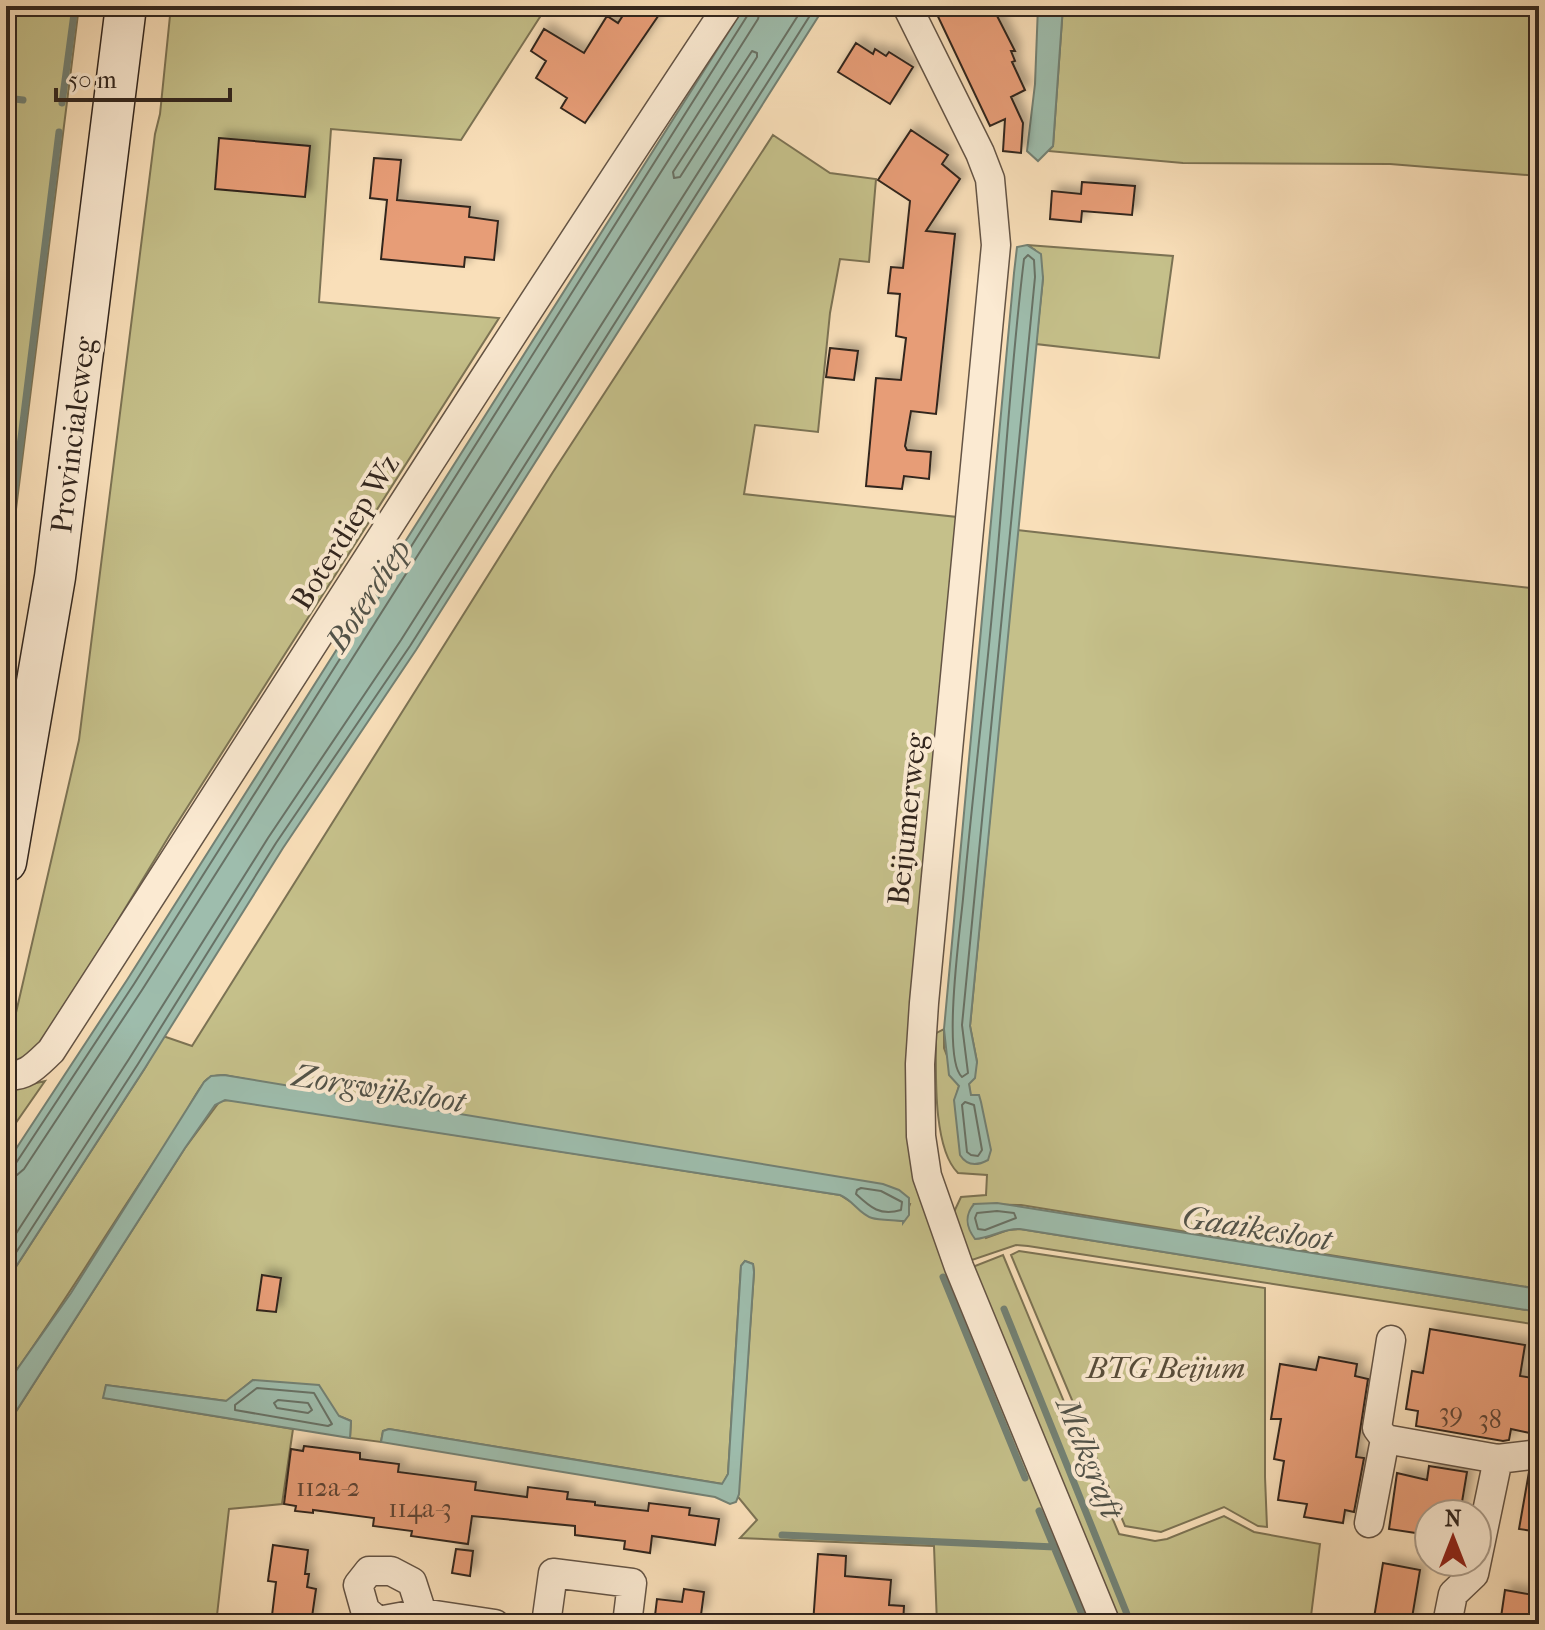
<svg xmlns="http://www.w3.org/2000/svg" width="1545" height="1630" viewBox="0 0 1545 1630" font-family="'IM FELL French Canon',serif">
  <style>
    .green { fill: #c5c08a; stroke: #7c7354; stroke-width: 2 }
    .water { fill: #9ebdad; stroke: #738174; stroke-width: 2 }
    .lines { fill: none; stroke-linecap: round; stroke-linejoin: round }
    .shore { stroke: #687266; stroke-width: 2 }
    .stream { stroke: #738174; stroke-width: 7 }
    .building { fill: #e79d77; stroke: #32261e; stroke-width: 2; filter: url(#shadow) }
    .minor-casing { stroke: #645445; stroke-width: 31 }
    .secondary-casing { stroke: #32261e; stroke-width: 43 }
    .minor { stroke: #fbead2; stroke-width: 28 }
    .secondary { stroke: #fbead2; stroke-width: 40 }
    .labels { text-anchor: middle; stroke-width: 8; stroke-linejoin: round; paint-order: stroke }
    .number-label { font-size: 26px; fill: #5f4434 }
    .street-label { font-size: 30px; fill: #32261e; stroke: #fbead2 }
    .park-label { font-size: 30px; font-style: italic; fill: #574c39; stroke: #fbead2 }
    .water-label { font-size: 32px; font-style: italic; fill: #525349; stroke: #fbead2 }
  </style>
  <defs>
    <filter id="shadow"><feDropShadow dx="6" dy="-6" stdDeviation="4" flood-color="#0004"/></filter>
  </defs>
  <rect width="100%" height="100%" fill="#f9dfb9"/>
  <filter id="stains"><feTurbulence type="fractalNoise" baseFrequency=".0025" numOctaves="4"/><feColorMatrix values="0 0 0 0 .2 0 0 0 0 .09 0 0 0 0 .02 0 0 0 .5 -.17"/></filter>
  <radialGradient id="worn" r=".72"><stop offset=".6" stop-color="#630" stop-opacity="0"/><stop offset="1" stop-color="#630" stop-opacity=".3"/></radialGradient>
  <path class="green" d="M6,6h73l-73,583z
    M171,6h376l-86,134 -130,-11 -12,173 180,16 -330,518 -126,208 -23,17 -14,-5 73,-316 76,-606 5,-20z
    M1063,6h476v170l-149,-12 -207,-1 -135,-12 5,-5z
    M773,135l57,38 46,6 -7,83 -29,-3 -10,54 -12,119 -63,-7 -11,69 213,23 -49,580 183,527h-154l-3,-78 -194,-8 17,-18 -19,-23 16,-225 -1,-8 -8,-3 -4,5 -13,208 -5,10 -334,-55 -6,2 -2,11 -31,-4 1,-17 -98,-41 -26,21 -121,-16 -2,13 189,31 -11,75 -53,5 -13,115h-210v-197l179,-279 35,-47 10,-1 610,95 36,23 28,3 6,-17 -686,-129c-9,1 -15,0 -21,9 -11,14 -18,32 -28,47 -58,83 -109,172 -169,254v-103l139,-214 18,-32 29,10 361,-574z
    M1027,245l146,11 -14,102 -123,-14 7,-66 -8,-28z
    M1017,530l522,59v700l-518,-84 -47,-1 12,34 22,-8 12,-1 519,83v13l-511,-79 -12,-1 -44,15 -6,-2 -13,-44 8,-17 25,-2 1,-20 -29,-2c-26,-25 -22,-105 -22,-140l8,-4v19l15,38 -3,11 14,-2 -1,-11 8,-22 -7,-36z
    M45,1081l-39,56v-47z
    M1019,1251l246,37v189l2,50 -9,-1 -34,-19 -63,25 -36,-6 -114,-271z
    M1003,1255l116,279 36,7 12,-2 57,-23 30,16 66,12 -10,80h-191l-146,-351 2,-7z"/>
  <path class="water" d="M745,6h80l-409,644 -133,198 -138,220 -139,214v-118l121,-184z
    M1038,6h25l-10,140 -15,15 -11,-10 8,-67z
    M1027,245l14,9 2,24 -73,748 7,36 -2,16 -6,6 2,11h8l2,7 10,48 -3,10c-11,6 -21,6 -28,-5l-6,-55 5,-14 -10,-11 -5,-46 70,-756 3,-26z
    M224,1075l659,109 16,6 10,8v17l-6,8v-2c-9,-1 -25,-1 -31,-3 -13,-4 -19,-18 -32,-23l-615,-95 -10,5 -30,43 -179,279v-42l65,-92 133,-211 7,-6z
    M997,1203l542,86v23l-519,-83c-16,-1 -29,9 -45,10 -9,-12 -11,-23 -1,-35z
    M745,1261l8,3 1,8 -15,222 -3,8 -6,2 -15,-7 -334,-55 2,-11 6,-2 333,55 6,-10 13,-208z
    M253,1380l66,5 20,31 12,5 -1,17 -247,-40 3,-13 120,16z"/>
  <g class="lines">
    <path class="shore" d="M752,51l5,2v4l-77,120 -6,1 -1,-6z
      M1028,255l6,5 1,17 -73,748 6,48 -6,4c-20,-17 -2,-147 1,-178 9,-99 21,-197 30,-296 11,-114 17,-230 31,-344z
      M965,1102l9,3 8,45 -4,6 -7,-1 -4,-3 -5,-47z
      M6,1167l10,-4 118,-179 615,-971 2,-7
      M6,1177l11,-2 7,-6 118,-179 616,-971 3,-13
      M861,1188l20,3 21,11 -1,8c-21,6 -30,-2 -45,-16l1,-4z
      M997,1211l17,2 2,5 -31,12 -7,-1 -3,-11 2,-5z
      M6,1249l123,-190 139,-221 133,-198 403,-634
      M6,1268l132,-204 138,-221 134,-197 406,-640
      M257,1388l57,5 18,31 -4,2 -93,-16v-5z
      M278,1400l30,3 4,7 -4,3 -31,-5 -3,-5z"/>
    <path class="stream" d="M6,98l17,2
      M62,103l13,-97
      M6,559l53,-427
      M943,1277l82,201
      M1004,1309l127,315
      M1039,1511l47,113
      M782,1535l273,12"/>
  </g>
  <path class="building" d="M629,6h36l-80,117 -24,-15 6,-10 -31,-20 10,-17 -15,-10 13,-22 40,24 23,-37 11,7z
    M933,6h59l23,45h-4l4,10 -3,1 13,28 -14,7 12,26 -2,30 -18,-2 2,-32 -15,7z
    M856,43l17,11 2,-5 11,7 3,-4 24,15 -23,37 -52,-32z
    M911,130l37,25 -6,9 18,15 -34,52 29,3 -19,180 -25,-3 -6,35 2,4 24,2 -2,27 -25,-3 -2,13 -36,-3 10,-108 25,2 5,-42 -10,-2 4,-42 -12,-1 3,-26 12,1 7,-67 -32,-21z
    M219,138l91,8 -5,51 -90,-8z
    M374,158l27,2 -4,40 73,7 -1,10 29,4 -4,39 -29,-3 -1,10 -83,-8 6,-59 -17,-2z
    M1082,182l53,4 -3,29 -50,-4 -1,11 -31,-3 2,-28 29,3z
    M830,348l28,3 -4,29 -28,-3z
    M262,1275l19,3 -5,34 -19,-2z
    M1430,1329l95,16 -5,31 19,3v56l-28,-6 -2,11 -6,1 -87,-15 2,-15 -12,-2 6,-38 11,2z
    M1319,1357l38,7 -2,12 13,3 -12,78 8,1 -10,54 -9,-2 -2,13 -39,-6 3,-13 -29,-4 6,-39 -10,-2 7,-40h-10l9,-55 36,6z
    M304,1446l56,7v6l39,5 -1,8 78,10 -1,8 52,7 1,-10 40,5 -1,7 28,3v3l53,6 1,-8 41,5 -1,7 30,4 -4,26 -63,-9 -2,17 -26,-4 1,-8 -50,-6v-9l-103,-10 -4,28 -57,-8 1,-5 -39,-5 1,-8 -61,-8v3l-18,-2 1,-5 -12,-2 7,-55 12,2z
    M1429,1466l38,6 -7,42h-31v21l-40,-6 8,-56 30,7z
    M1529,1472h10v60l-20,-3z
    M273,1545l35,5 -3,24h4l-2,13 9,2 -5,35h-40l5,-42 -8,-1z
    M456,1549l17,2 -3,25 -18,-3z
    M818,1554l28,2 -1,20 46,4 -2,25 15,1 -1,18h-90z
    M1383,1563l37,7 -9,54h-38z
    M684,1589l20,3 -3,23 -9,-1 -1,10h-37l3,-25 25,3z
    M1505,1590l34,6v28h-39z"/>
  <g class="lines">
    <g class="minor-casing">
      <path id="minor" d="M907,6l73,147 10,26 6,66 -72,758 -4,61 1,72 6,40 32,91 147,357
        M6,1075c20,3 31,-11 45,-24 225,-348 447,-699 677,-1045
        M1385,1439l113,20 41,-5
        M1369,1523l16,-84 -8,-11 14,-88
        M378,1621l-13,-11 -7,-25 11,-14h22l21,11 10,31
        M378,1624v-3l44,-8 73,11
        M546,1624l7,-51 79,10 -5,41
        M1447,1624l6,-30 21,-20 24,-115"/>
    </g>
    <g class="secondary-casing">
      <path id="secondary" d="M6,862l49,-285 71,-571"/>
    </g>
    <use href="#minor" class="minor"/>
    <use href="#secondary" class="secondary"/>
  </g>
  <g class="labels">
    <g class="number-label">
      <text x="1451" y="1421">39</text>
      <text x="1490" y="1428">38</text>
      <text x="328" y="1496">112a-2</text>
      <text x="420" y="1517">114a-3</text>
    </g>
    <g class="street-label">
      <text transform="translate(73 435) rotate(-83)" y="10">Provincialeweg</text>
      <text transform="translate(345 532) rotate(-58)" y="10">Boterdiep Wz</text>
      <text transform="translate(907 819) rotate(-84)" y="10">Beijumerweg</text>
    </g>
    <g class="park-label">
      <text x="1166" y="1378">BTG Beijum</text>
    </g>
    <g class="water-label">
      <text transform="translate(368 595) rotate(-57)" y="11">Boterdiep</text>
      <text transform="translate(379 1088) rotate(9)" y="11">Zorgwijksloot</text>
      <text transform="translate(1257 1228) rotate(9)" y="11">Gaaikesloot</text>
      <text transform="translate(1090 1458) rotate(68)" y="11">Melkgraft</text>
    </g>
  </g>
  <rect width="1545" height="1630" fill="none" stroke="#f9dfb9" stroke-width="32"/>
  <rect x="8" y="8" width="1529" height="1614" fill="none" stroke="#32261e" stroke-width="4"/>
  <rect x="16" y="16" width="1513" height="1598" fill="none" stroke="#32261e" stroke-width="2"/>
  <g transform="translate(1453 1538)"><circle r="38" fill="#fbead2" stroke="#ab9c8a" stroke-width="2"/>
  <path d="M0-6L14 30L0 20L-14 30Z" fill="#8f2418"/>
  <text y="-12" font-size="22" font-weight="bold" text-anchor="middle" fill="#32261e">N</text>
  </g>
  <path d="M56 88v12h174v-12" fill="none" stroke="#32261e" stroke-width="4"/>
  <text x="68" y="88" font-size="24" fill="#32261e" stroke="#fbead2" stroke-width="6" paint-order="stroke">50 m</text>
  <rect width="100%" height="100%" filter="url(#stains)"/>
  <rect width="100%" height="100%" fill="url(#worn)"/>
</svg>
